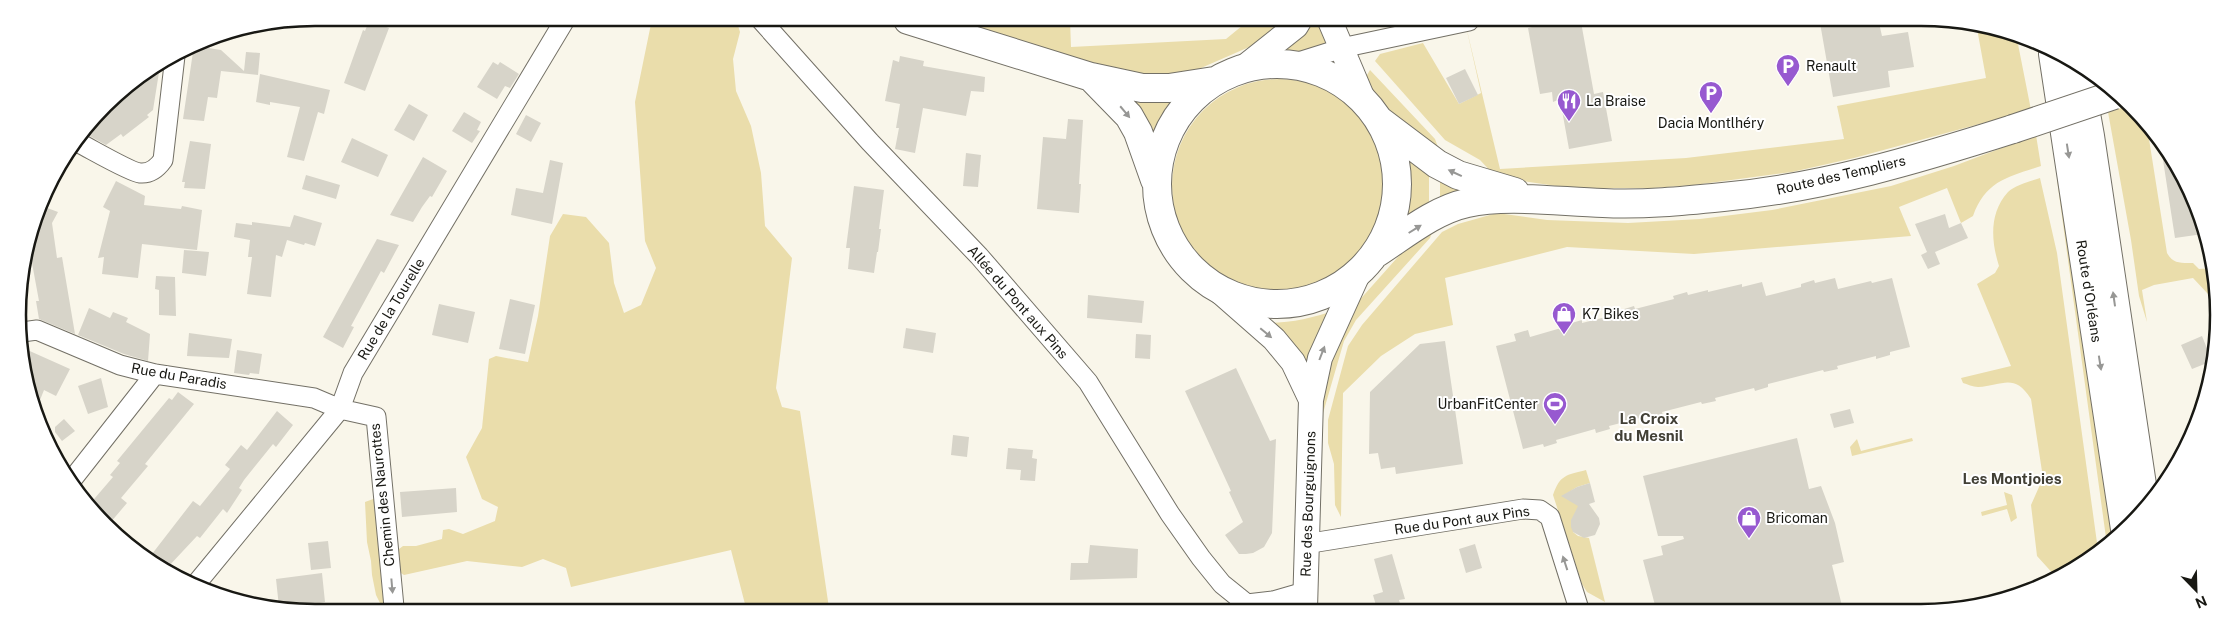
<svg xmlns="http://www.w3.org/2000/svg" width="2236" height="630" viewBox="0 0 2236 630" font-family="'Public Sans',sans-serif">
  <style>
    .green { fill: #eaddab }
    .building { fill: #d7d4c9 }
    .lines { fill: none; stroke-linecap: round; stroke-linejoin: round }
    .minor-casing { stroke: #737066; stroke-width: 21 }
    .tertiary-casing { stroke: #737066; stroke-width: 26 }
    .secondary-casing { stroke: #737066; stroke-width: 30 }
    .primary-casing { stroke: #737066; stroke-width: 30 }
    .minor { stroke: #fff; stroke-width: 19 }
    .tertiary { stroke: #fff; stroke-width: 24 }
    .secondary { stroke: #fff; stroke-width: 28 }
    .primary { stroke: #fff; stroke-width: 28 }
    .secondary-bridge-casing { stroke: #737066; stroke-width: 30; stroke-linecap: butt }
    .secondary-bridge { stroke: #fff; stroke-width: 28 }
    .oneway { fill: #979795 }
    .labels { text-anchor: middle; stroke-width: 4; stroke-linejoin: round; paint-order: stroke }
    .poi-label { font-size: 14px; fill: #181813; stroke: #fff; text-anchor: start }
    .street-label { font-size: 14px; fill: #181813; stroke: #fff }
    .neighbourhood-label { font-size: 15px; font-weight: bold; fill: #424036; stroke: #fff }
    .rim { fill: none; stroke: #181813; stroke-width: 2.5 }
  </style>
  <rect width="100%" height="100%" fill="#f9f6ea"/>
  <path class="green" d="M652,19h84l4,13 -7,27 3,32 15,35 10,47 4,53 27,32 -16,130 6,19 18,4 29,197h-83l-15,-58 -160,37 -5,-19 -23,-9 -21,8 -55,-6 -63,14 -12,-8 -5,38h-6l-5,-10 -4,-20 -1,-14 -4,-19 -2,-40 11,-4 19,54 8,-6h13l26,-7 1,-9 6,-1 14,5 32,-13 3,-14 -16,-8 -16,-42 16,-29 7,-69 7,-3 32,6 10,-46 12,-80 13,-22 23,3 23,26 5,40 10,30 17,-8 15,-37 -11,-27 -10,-139z
    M946,20h124l1,27 155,-8 22,-18h39l-15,16 -87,38 -51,6z
    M1307,21h15l7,22 -37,12 -21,-2z
    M1465,22l35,147 186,-11 158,-19 -7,-33 149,-28 -10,-55 41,16 14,71 -177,48 -62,14 -98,13 -41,3h-83l-74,-11 -16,-17 -35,-20 -70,-79 5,-7 43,-11 36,61 22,-11z
    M1370,70l65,69 4,11 -39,-27 -36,-43z
    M1172 186a107 107 0 1 1 214 0a107 107 0 1 1-214 0Z
    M1112,89l69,3 -11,14 -21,36z
    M2125,107l27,26 -3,6 18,114c6,11 14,10 26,10l6,6 14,-1v23l-5,3 -15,-16 -39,7 -12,5 5,32 -8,-26 -8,-56 -23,-128z
    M2036,135l5,31c-32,11 -55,14 -68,50l-12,7 -14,-35 -48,19 12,29 -217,18 -127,-7 -122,31 8,47 -38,9 -34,22 -38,37 -2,124 -6,-12 -1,-41 -6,-21v-23l20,-74 14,-21 80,-93 16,-8 39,-11 50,7 81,3 72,-4 72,-9 119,-24 63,-20z
    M1406,148l23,19v43l-24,18 7,-45z
    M1440,173l43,17 -43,16z
    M2040,178l17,75 41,297 -42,27 -19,-21 -6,-51 12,-27 -12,-79c-17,-27 -29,-13 -53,-12 -5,0 -11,-3 -15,-4l-2,-5 50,-12 -34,-82 18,-11 4,-7c-8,-25 -10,-53 9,-74 7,-7 23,-11 32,-14z
    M2061,179l52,337 1,25 -7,4 -50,-365z
    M1433,230l-3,8 -74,82 -12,21 -23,79 5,-53 30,-63 57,-64z
    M1336,310l-27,69 -43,-56c25,0 46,-5 70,-13z
    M1912,438l1,3 -61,15 -2,-9 7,-8 4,12z
    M1586,470l4,13 -13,4 -11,7 17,15 -10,23 5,4 11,2 16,64 -18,-10 -5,-8 -29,-89c7,-20 13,-20 33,-25z
    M2004,492l8,3 5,23 -6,4 -4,-13 -25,7 -1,-4 26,-7z"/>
  <path class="building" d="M369,21l20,7 -24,63 -21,-8 19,-53 2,1z
    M1539,22h42l13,72 9,-2 9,49 -43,8 -9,-50 -7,3 -1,-10 -12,2 -12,-66 12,-3z
    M1820,23h59l3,13 26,-4 6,35 -26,4 2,16 -57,10z
    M202,47l19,3 23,21 2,-19 14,1 -2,22 -37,-4 -4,27 -9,-1 -4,24 -21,-2 10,-67z
    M900,56l24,5 -1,5 62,11 -1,15 -13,-1 -5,25 -43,-8 -8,45 -20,-4 4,-21h-3l4,-24 -15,-3 8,-41 6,2z
    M493,62l5,3 2,-3 19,12 -9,14 -5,-2 -8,13 -20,-12z
    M160,66l-7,44 -6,5 2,2 -26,20 -2,-3 -15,11 -20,-11 26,-33 1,1 13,-9 1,-7z
    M1465,69l13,26 -19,9 -13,-26z
    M260,74l70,16 -6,24 -6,-2 -14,49 -17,-4 13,-50 -30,-5v3l-14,-3z
    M409,104l19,11 -14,26 -20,-11z
    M464,112l17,10 -4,8 3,1 -8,12 -20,-12z
    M526,115l15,8 -10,19 -15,-8z
    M1068,119l15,1 -4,64h2l-2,29 -42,-4 6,-72 23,2z
    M352,138l36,17 -10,22 -37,-15z
    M190,141l21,3 -6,45 -21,-1 1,-6h-3z
    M2165,146l3,3 35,85 -28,4 -14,-91z
    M966,153l15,2 -3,32 -15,-1z
    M423,157l24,14 -15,26 -2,-1 -8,11 -9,15 -23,-7z
    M550,160l13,3 -11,61 -41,-9 5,-27 27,5z
    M306,175l34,10 -4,14 -34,-10z
    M116,181l29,15 -1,9 37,4 1,-3 20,4 -5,40 -55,-6 -4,34 -36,-4 2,-17 -6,1 12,-47 -7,-4z
    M854,186l30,4 -5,39h2l-3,23h-1l-3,21 -26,-4 2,-21h-4z
    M42,206l16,6 -6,11 5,35 5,-1 13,77 -36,-15 -3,-18h3l-7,-38h-5z
    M1945,214l4,14 12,-5 7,15 -33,14 5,12 -12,5 -7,-14 6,-3 -12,-28z
    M294,215l28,8 -7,23 -10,-3 -1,2 -17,-5 -5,17 -6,-2 -5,42 -24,-3 5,-37h-4l2,-17 -16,-3 2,-14 16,2v-3l38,5z
    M377,239l22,6 -15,28 -3,-2 -30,55 3,1 -11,21 -20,-11z
    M184,250l25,2 -3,24 -24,-3z
    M156,276l19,1 1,39 -17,-1v-25l-4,-1z
    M1835,278l3,11 33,-8 1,2 20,-5 18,69 -20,5v3l-14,4v-3l-39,10 1,3 -14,3 -1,-2 -55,14v3l-13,4 -1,-3 -39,10 1,3 -14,3 -1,-2 -39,10 1,3 -14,4 -1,-3 -39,10 1,3 -14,4 -1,-4 -39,11 1,3 -13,4 -1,-3 -20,5 -27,-103 20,-5 -2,-7 14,-4 2,7 38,-11v-2l14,-4v3l40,-10 -1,-3 13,-4 1,3 39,-10 -1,-3 14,-4 1,3 20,-5v2l34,-8v3l20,-5 4,14 35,-9v-3l13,-4 1,3z
    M1088,295l56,6 -2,22 -55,-5z
    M510,299l25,6 -10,49 -26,-5z
    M439,304l36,8 -7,31 -36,-8z
    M89,308l21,10 3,-6 15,6 -2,4 24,12 -2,27 -24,-7 -46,-19z
    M906,328l30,5 -3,20 -30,-5z
    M189,333l43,6 -3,19 -42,-2z
    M1136,334l15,1 -1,24 -15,-1z
    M2202,336l10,25 -20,8 -11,-24z
    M1445,341l18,123 -67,10 -1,-7 -14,2 -3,-16 -9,1 1,-62 50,-48z
    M23,348l47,21 -14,27 -12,-6 -8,20 -8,-18z
    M237,350l25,4 -3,20 -9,-1 -1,2 -15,-2z
    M1236,368l34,73 6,-2 -4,94 -8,14 -11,6 -7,1h-7l-14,-19 18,-13 -14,-30 2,-1 -46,-100z
    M101,378l7,29 -20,7 -10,-28z
    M178,392l16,12 -49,60 3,2 -27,32 6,5 -17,20 -21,-18 24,-28 -3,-2 10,-12 -3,-2 52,-63 3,2z
    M1850,409l4,14 -20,5 -4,-14z
    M277,411l16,14 -17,22 -3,-3 -29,36 -5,8 3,2 -15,23 -4,-4 -23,29 -3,-2 -29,31 -16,-13 41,-53 7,5 30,-37 -5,-4 16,-20 6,5z
    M64,419l11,12 -13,10 -7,-9v-5z
    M953,435l16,2 -2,20 -16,-2z
    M1797,438l12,51 12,-3 14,37 9,39 -12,3 11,45 -187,-1 -13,-49 20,-5 -2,-9 23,-7 -1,-3h-25l-15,-60z
    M1008,448l25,2 -1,8 5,1 -2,22 -15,-1 1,-10 -15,-1z
    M1590,483l5,19 -6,2 10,14 1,6 -5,11 -11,3 -11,-6 -2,-5v-7l7,-14 -17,-10 16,-9z
    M456,488l1,24 -55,5 -2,-25z
    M328,541l3,27 -20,2 -3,-27z
    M1475,544l7,24 -16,5 -7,-24z
    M1090,545l48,4 -1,29 -67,2 1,-17h17z
    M1392,554l13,45 -6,1 3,9h-25l-4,-14 10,-3 -9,-33z
    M322,573l3,29 -28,5h-18l-3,-28z"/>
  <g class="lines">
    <g class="minor-casing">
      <path id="minor" d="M761,20l109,122 109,114 109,126 82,132 31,44 21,26 31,25
        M1292,64l54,-17 123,-26
        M79,143c12,6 51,29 61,30 10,1 18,-6 23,-13l12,-104
        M22,332l15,-2 83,35 35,9 159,24 26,11 36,8 18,190
        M71,481l84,-107
        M1305,544l218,-35 17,1 10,7 29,92
        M196,584l144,-175 13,-36 213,-355
        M1247,604l26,-3 31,-9"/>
    </g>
    <g class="tertiary-casing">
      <path id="tertiary" d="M1330,21l34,80
        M1242,69l54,-43 3,-5
        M1217,289l57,50 19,23 18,38
        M1305,609l6,-209 9,-42 39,-86"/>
    </g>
    <g class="secondary-casing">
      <path id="secondary" d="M908,20l183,57 51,11h27l45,-7
        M1157 184a120 120 0 1 1 240 0a120 120 0 1 1-240 0Z
        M1091,77l38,39 9,16 17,48
        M1380,121l57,43 21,11 57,17
        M1375,254c28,-18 59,-44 92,-51 39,-9 95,-1 136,0 40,2 80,-2 120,-6 99,-9 196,-38 290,-68"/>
    </g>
    <g class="primary-casing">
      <path id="primary" d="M2053,54l72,475
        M2077,64l13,72 55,369"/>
    </g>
    <use href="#minor" class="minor"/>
    <use href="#tertiary" class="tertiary"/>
    <use href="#secondary" class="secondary"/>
    <use href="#primary" class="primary"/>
    <g class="secondary-bridge-casing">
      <path id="secondary-bridge" d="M2013,129l101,-34"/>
    </g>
    <use href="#secondary-bridge" class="secondary-bridge"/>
  </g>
  <defs><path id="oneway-solid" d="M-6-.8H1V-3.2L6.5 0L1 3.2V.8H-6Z" transform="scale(1.25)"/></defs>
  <g class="oneway">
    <use href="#oneway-solid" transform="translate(1125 112) rotate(50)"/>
    <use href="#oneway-solid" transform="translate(2068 151) rotate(81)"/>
    <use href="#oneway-solid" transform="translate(1455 173) rotate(-155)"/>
    <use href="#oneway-solid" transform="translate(1415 229) rotate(-32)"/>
    <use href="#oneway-solid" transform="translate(2114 299) rotate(-98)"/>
    <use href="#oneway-solid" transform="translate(1266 333) rotate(40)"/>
    <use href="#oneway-solid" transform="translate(1322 353) rotate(-69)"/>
    <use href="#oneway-solid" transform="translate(2100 363) rotate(81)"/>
    <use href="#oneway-solid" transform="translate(1565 563) rotate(-108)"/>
    <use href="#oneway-solid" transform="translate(392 586) rotate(85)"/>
  </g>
  <defs>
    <g id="parking-pin" transform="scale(1.25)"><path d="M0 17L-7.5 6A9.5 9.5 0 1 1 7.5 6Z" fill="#9759d0" stroke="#fff"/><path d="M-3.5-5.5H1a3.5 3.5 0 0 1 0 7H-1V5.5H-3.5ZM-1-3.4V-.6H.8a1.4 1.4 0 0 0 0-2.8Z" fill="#fff"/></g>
    <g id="restaurant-pin" transform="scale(1.25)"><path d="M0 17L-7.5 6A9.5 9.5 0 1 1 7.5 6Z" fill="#9759d0" stroke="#fff"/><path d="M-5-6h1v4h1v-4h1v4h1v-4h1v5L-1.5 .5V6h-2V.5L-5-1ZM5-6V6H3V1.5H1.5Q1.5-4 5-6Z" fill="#fff"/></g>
    <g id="shop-pin" transform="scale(1.25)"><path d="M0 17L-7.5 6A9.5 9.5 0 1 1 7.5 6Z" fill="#9759d0" stroke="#fff"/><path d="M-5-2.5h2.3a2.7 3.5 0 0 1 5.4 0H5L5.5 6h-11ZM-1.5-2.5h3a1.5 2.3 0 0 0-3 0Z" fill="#fff"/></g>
    <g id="stadium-pin" transform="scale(1.25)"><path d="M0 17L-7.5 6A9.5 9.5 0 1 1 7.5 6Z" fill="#9759d0" stroke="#fff"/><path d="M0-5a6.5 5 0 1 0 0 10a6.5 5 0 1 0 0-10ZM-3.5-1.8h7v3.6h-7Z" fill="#fff"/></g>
  </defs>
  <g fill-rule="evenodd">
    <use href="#parking-pin" x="1788" y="66"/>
    <use href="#parking-pin" x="1711" y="93"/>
    <use href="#restaurant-pin" x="1569" y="101"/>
    <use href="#shop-pin" x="1564" y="314"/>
    <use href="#stadium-pin" x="1555" y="404"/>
    <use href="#shop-pin" x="1749" y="518"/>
  </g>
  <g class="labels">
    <g class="poi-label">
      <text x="1806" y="71">Renault</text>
      <text x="1586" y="106">La Braise</text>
      <text x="1711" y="128" text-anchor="middle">Dacia Montlhéry</text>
      <text x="1582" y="319">K7 Bikes</text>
      <text x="1538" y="409" text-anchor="end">UrbanFitCenter</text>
      <text x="1766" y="523">Bricoman</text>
    </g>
    <g class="street-label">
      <text transform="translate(1841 175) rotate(-13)" y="5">Route des Templiers</text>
      <text transform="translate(2089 291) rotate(81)" y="5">Route d'Orléans</text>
      <text transform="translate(1018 302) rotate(49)" y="5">Allée du Pont aux Pins</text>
      <text transform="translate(391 309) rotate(-59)" y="5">Rue de la Tourelle</text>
      <text transform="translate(179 376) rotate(10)" y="5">Rue du Paradis</text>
      <text transform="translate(382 495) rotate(-96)" y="5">Chemin des Naurottes</text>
      <text transform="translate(1308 504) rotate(-88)" y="5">Rue des Bourguignons</text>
      <text transform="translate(1462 520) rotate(-8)" y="5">Rue du Pont aux Pins</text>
    </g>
    <g class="neighbourhood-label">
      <text x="1649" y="424">La Croix<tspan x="1649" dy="17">du Mesnil</tspan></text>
      <text x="2012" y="484">Les Montjoies</text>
    </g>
  </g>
  <path d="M0 0H2236V630H0ZM315 26H1921A289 289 0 0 1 2210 315V315A289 289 0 0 1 1921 604H315A289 289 0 0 1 26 315V315A289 289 0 0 1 315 26Z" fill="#fff" fill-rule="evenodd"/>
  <path class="rim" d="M315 26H1921A289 289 0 0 1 2210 315V315A289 289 0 0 1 1921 604H315A289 289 0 0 1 26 315V315A289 289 0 0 1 315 26Z"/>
  <g transform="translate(2196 590) rotate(157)" stroke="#ffffff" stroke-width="4" paint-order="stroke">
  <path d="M0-4L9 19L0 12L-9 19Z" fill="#181813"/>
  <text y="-8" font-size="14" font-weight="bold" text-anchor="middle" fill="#181813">N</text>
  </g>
</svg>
